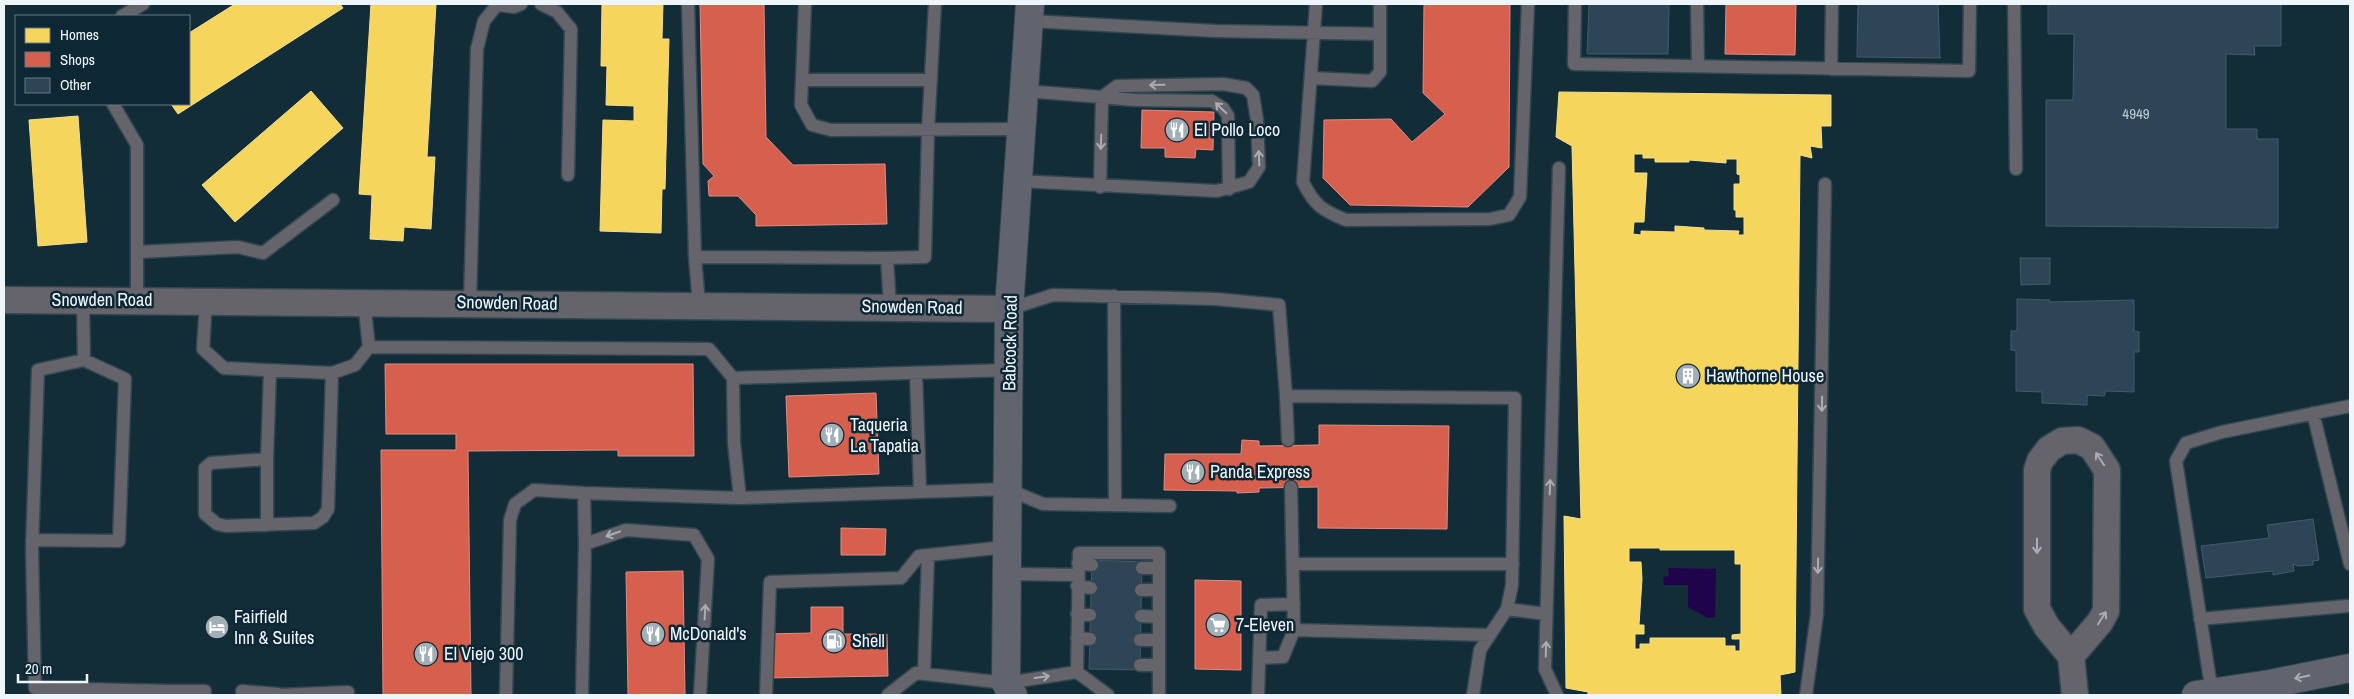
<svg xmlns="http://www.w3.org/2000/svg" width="2354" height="699" viewBox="0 0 2354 699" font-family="'Archivo Narrow',sans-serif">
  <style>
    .water { fill: #20044b }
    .homes { fill: #f6d55c; stroke: #f4df8c; fill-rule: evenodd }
    .shops { fill: #d6604d; stroke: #de8d81 }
    .building { fill: #2d4557; stroke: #455a6a }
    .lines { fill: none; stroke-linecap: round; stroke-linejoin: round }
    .lane-casing { stroke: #344750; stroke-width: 15 }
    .street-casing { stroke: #344750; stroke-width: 29 }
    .primary-casing { stroke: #344750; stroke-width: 30 }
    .lane { stroke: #65646b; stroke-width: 12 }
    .street { stroke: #65646b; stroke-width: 26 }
    .primary { stroke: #61646e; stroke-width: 28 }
    .oneway { stroke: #aaadb3 }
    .oneway2 { stroke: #a8adb4 }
    .labels { text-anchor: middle; stroke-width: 5; stroke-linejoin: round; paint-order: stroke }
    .number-label { font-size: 15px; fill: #becad2 }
    .poi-label { font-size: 18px; fill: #eff6fb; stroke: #0d2734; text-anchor: start }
    .street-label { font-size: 18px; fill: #eff6fb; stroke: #0d2734 }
  </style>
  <rect width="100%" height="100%" fill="#122c38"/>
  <path class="water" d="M1668,568l48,1 -1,48 -7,1 -20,-11v-22h-24l-1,-8 6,-1z"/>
  <path class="homes" d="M235,4h105l3,4 -165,106 -7,-10h18v-71z
    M371,4h65l-9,153h8l-4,72 -27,-2 -1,14 -33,-2 2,-44 -13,-1z
    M602,4h61l-1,35h7l-4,150h-3l-1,44 -61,-2 3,-111 31,1v-15l-28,-1 1,-39h-6z
    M311,91l32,37 -108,94 -33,-37z
    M1559,92l272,3v31h-10l1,22 -12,-2 2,12 -12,-3 -5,517 -15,3 1,20h-193v-3l-22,-4 -2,-172 17,3 -9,-373 -16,-9zM1634,154h9v4h12v4h34v-2l37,3v-4h11v15l3,1v9h-6v26h2v7h8v18h-6l1,-4 -35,-1v-2l-29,-2v6l-34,-1v4l-8,-1 1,-12h10l3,-49h-13zM1629,548h31v2h75v14h6v70l-9,1v4h8v12h-5v-5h-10v-8h-75v6h-10v5h-5v-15h9v-9h-5l3,-46 -1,-17h-12z
    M78,116l9,126 -49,4 -9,-126z"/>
  <path class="shops" d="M700,4h64l2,133 27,28 92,-1 2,60 -131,2v-11l-18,-19h-29l-1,-15 6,-5 -11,-12z
    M1424,4h86l-1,163 -41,40 -118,-2 -27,-27 1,-58 67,-1 21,23 33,-28 -22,-21z
    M1726,4h70l-1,51 -70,-1z
    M1142,110l72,2 -1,38 -17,-1 -1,9 -30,-1v-9h-24z
    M385,364h308l1,92h-76v-6l-150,1 3,244h-88l-2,-245h75v-16h-70z
    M876,393l3,81 -90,3 -3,-81z
    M1319,425l130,1 -2,103 -129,-1v-41l-59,1v4l-22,1v-2l-73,-1 1,-36h76l1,-14 17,1v5l60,-1z
    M841,528l45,1 -1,26h-44z
    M683,571l2,124h-57l-2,-123z
    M1195,580l46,1v89l-46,-1z
    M811,607h32v27h44l1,42 -122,2 -1,-44 46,-1z"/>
  <path class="building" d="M1589,4h80l-1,50h-81z
    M1858,4h80l2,54 -83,-1z
    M2048,4h233v42h-27l1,9 -29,-1v75h31v10h21v89l-232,-2v-126h27l1,-66h-26z
    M2020,258h30v26l-29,1z
    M2017,299l33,1 -1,2 85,-2v31l5,1v20h-5v40l-28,-1 -2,5 -17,-1v10l-45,-2v-11l-26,-1v-40l-5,-1v-19h6z
    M2313,519l6,41 -6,1v4l-15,1 -5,-2 1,7 -21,4v-4l-67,7 -5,-32 68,-8 -2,-13z
    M1092,560l50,2 -2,108 -51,-1z"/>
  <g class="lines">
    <g class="lane-casing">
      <path id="lane" d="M541,4l16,8 14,17 -3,146
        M688,4l7,253 192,1
        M805,4l-4,101 11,20 19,5 191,-1
        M1316,4l-13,178c11,23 20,29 43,38l144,-1 19,-4 11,-18 8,-193
        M1575,4l-1,60 395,7 1,-67
        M1697,4l1,62
        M2014,4l2,165
        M122,16l21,-12
        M1029,21l187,10 164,3v-30
        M1831,69l1,-65
        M1312,78l60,3 8,-9v-38
        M802,80h129
        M113,104l24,41v155
        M1018,181l199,10 32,-9 10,-15 -2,-47 -4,-25 -7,-7 -23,-4 -106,2 -15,11 -77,-6
        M1100,187l2,-90 32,3 78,1 11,7 5,8 1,73
        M138,252l100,-5 25,6 70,-53
        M695,257l4,48
        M1114,296l1,209
        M83,300l1,60
        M206,301l-3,48 21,19 108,5 23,-8 14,-18 -5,-45
        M470,302l7,-253 7,-28 13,-16 17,2 7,-3
        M890,307l-3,-49 38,-1 3,-127 7,-126
        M1009,309l44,-14 163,4 63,6 7,91 229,2 -3,187 -5,24 -27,41 -7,45
        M369,347l340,2 24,29
        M1009,370l-276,8 1,65 6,55 267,-9 36,15 127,2
        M270,371l-3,88 -56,4 -6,5v46l12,10 9,2 88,-3 9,-6 5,-8 4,-136
        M916,373l4,118
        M1286,396l2,44
        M2313,413l37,151
        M267,459v66
        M1291,487l3,143 196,5
        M584,493l156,5
        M32,540l87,1 6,-162 -41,-19 -46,10 -6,179 3,139 136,3 2,4
        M585,544l41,-14 68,5 14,24 -8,136
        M1078,563l14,2
        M1293,564h220
        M1142,568h17
        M1008,574l69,1
        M1077,586l14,2
        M1141,590h18
        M1507,609l39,5
        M1077,614l13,1
        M1141,616l18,1
        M2200,619l147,-13
        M1077,638l13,1
        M1140,640h19
        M1259,658l24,-1 11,-27
        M1140,665h19
        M924,674l4,-119
        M171,691h34
        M242,691l36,3
        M2212,693l-36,-232 10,-18 36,-11 128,-26
        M278,695l70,-3
        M506,695l4,-175 5,-16 19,-14 50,3 1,51 -3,151
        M766,695l4,-113 131,-4 18,-22 87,-9
        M888,695l28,-22 90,10 71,-11
        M1108,695l-31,-23 2,-119h80v142
        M1258,695l3,-90 33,-1
        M1557,695l-12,-26 14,-501
        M1806,695l11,-81 8,-430"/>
    </g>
    <g class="street-casing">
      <path id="street" d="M4,300l1005,9
        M2071,656l29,-34 6,-11 1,-141 -15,-23 -14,-7 -16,1 -13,8 -9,12 -3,9v139l10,18 24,29 4,39"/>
    </g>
    <g class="primary-casing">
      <path id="primary" d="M1013,695l-7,-12 3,-374 21,-305
        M2196,695l74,-11 80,-16"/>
    </g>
    <use href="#lane" class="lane"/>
    <use href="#street" class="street"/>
    <use href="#primary" class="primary"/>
  </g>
  <defs><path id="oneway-shaft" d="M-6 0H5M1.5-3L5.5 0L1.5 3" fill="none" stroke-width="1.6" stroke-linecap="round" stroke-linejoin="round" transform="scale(1.25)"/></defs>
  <g class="oneway">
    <use href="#oneway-shaft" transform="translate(1157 85) rotate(179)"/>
    <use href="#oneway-shaft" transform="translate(1221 108) rotate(-136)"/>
    <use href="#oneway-shaft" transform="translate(1101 142) rotate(92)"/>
    <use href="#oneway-shaft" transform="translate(1259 158) rotate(-93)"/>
    <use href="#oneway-shaft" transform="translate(1822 404) rotate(91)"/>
    <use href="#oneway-shaft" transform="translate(2100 459) rotate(-124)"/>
    <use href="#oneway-shaft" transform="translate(1550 487) rotate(-88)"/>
    <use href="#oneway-shaft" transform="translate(613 534) rotate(161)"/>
    <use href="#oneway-shaft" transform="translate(2037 546) rotate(90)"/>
    <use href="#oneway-shaft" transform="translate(1818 566) rotate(91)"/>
    <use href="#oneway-shaft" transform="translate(705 612) rotate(-87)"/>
    <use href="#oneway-shaft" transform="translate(2102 618) rotate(-57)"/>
    <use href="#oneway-shaft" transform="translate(1546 649) rotate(-88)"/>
    <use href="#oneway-shaft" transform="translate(1042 677) rotate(-8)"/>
  </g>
  <use class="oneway2" href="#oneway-shaft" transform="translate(2302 677) rotate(169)"/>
  <defs>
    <g id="restaurant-disc" transform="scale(1.25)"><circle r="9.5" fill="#a2afb7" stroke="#0d2734"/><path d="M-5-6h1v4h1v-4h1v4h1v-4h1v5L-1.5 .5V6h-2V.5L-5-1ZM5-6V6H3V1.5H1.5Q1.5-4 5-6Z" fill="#fff"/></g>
    <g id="building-disc" transform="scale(1.25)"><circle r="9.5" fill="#a2afb7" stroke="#0d2734"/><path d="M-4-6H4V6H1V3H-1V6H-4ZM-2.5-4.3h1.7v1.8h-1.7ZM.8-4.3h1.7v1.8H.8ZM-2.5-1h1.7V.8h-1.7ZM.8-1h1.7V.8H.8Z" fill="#fff"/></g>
    <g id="supermarket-disc" transform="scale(1.25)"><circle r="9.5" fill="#a2afb7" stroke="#0d2734"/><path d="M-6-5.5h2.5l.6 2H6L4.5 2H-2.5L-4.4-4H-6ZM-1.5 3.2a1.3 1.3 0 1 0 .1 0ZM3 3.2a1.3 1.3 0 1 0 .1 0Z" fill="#fff"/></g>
    <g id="hotel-disc" transform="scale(1.25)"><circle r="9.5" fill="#a2afb7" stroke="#0d2734"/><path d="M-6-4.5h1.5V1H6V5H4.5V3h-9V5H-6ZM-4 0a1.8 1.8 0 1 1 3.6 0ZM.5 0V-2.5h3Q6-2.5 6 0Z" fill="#fff"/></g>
    <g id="fuel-disc" transform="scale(1.25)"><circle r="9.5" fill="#a2afb7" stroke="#0d2734"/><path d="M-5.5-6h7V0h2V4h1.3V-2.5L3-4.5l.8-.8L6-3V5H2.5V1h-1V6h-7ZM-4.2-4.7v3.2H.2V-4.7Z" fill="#fff"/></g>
  </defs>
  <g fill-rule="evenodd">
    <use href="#restaurant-disc" x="1177" y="130"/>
    <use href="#building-disc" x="1688" y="376"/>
    <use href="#restaurant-disc" x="832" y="435"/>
    <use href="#restaurant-disc" x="1193" y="472"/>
    <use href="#supermarket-disc" x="1218" y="625"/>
    <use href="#hotel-disc" x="217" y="627"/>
    <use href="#restaurant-disc" x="653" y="634"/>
    <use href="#fuel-disc" x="834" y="641"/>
    <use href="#restaurant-disc" x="426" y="654"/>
  </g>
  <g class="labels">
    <g class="number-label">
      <text x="2136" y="119">4949</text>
    </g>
    <g class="poi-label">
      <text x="1194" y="136">El Pollo Loco</text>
      <text x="1706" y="382">Hawthorne House</text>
      <text x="850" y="431">Taqueria<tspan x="850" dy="21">La Tapatia</tspan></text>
      <text x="1210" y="478">Panda Express</text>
      <text x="234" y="623">Fairfield<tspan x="234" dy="21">Inn &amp; Suites</tspan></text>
      <text x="1236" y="631">7-Eleven</text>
      <text x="670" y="640">McDonald's</text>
      <text x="852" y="647">Shell</text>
      <text x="444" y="660">El Viejo 300</text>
    </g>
    <g class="street-label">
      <text x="102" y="306">Snowden Road</text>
      <text transform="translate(507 303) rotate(1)" y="6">Snowden Road</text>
      <text transform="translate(912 307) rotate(1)" y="6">Snowden Road</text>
      <text transform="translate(1010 343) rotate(-89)" y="6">Babcock Road</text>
    </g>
  </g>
  <rect width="2354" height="699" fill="none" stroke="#eff6fb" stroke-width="10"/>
  <rect x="15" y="15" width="175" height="90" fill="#0d2734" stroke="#677a84"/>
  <rect x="25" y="28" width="25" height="15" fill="#f6d55c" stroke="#677a84"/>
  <text x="60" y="40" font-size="15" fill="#eff6fb">Homes</text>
  <rect x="25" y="52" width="25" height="15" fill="#d6604d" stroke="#677a84"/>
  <text x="60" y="65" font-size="15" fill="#eff6fb">Shops</text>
  <rect x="25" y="78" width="25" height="15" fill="#2d4557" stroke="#677a84"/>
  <text x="60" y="90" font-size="15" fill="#eff6fb">Other</text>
  <path d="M18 674v8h69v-8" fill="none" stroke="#eff6fb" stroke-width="2.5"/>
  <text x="25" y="674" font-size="15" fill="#eff6fb" stroke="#0d2734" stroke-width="4" paint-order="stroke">20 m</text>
</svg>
